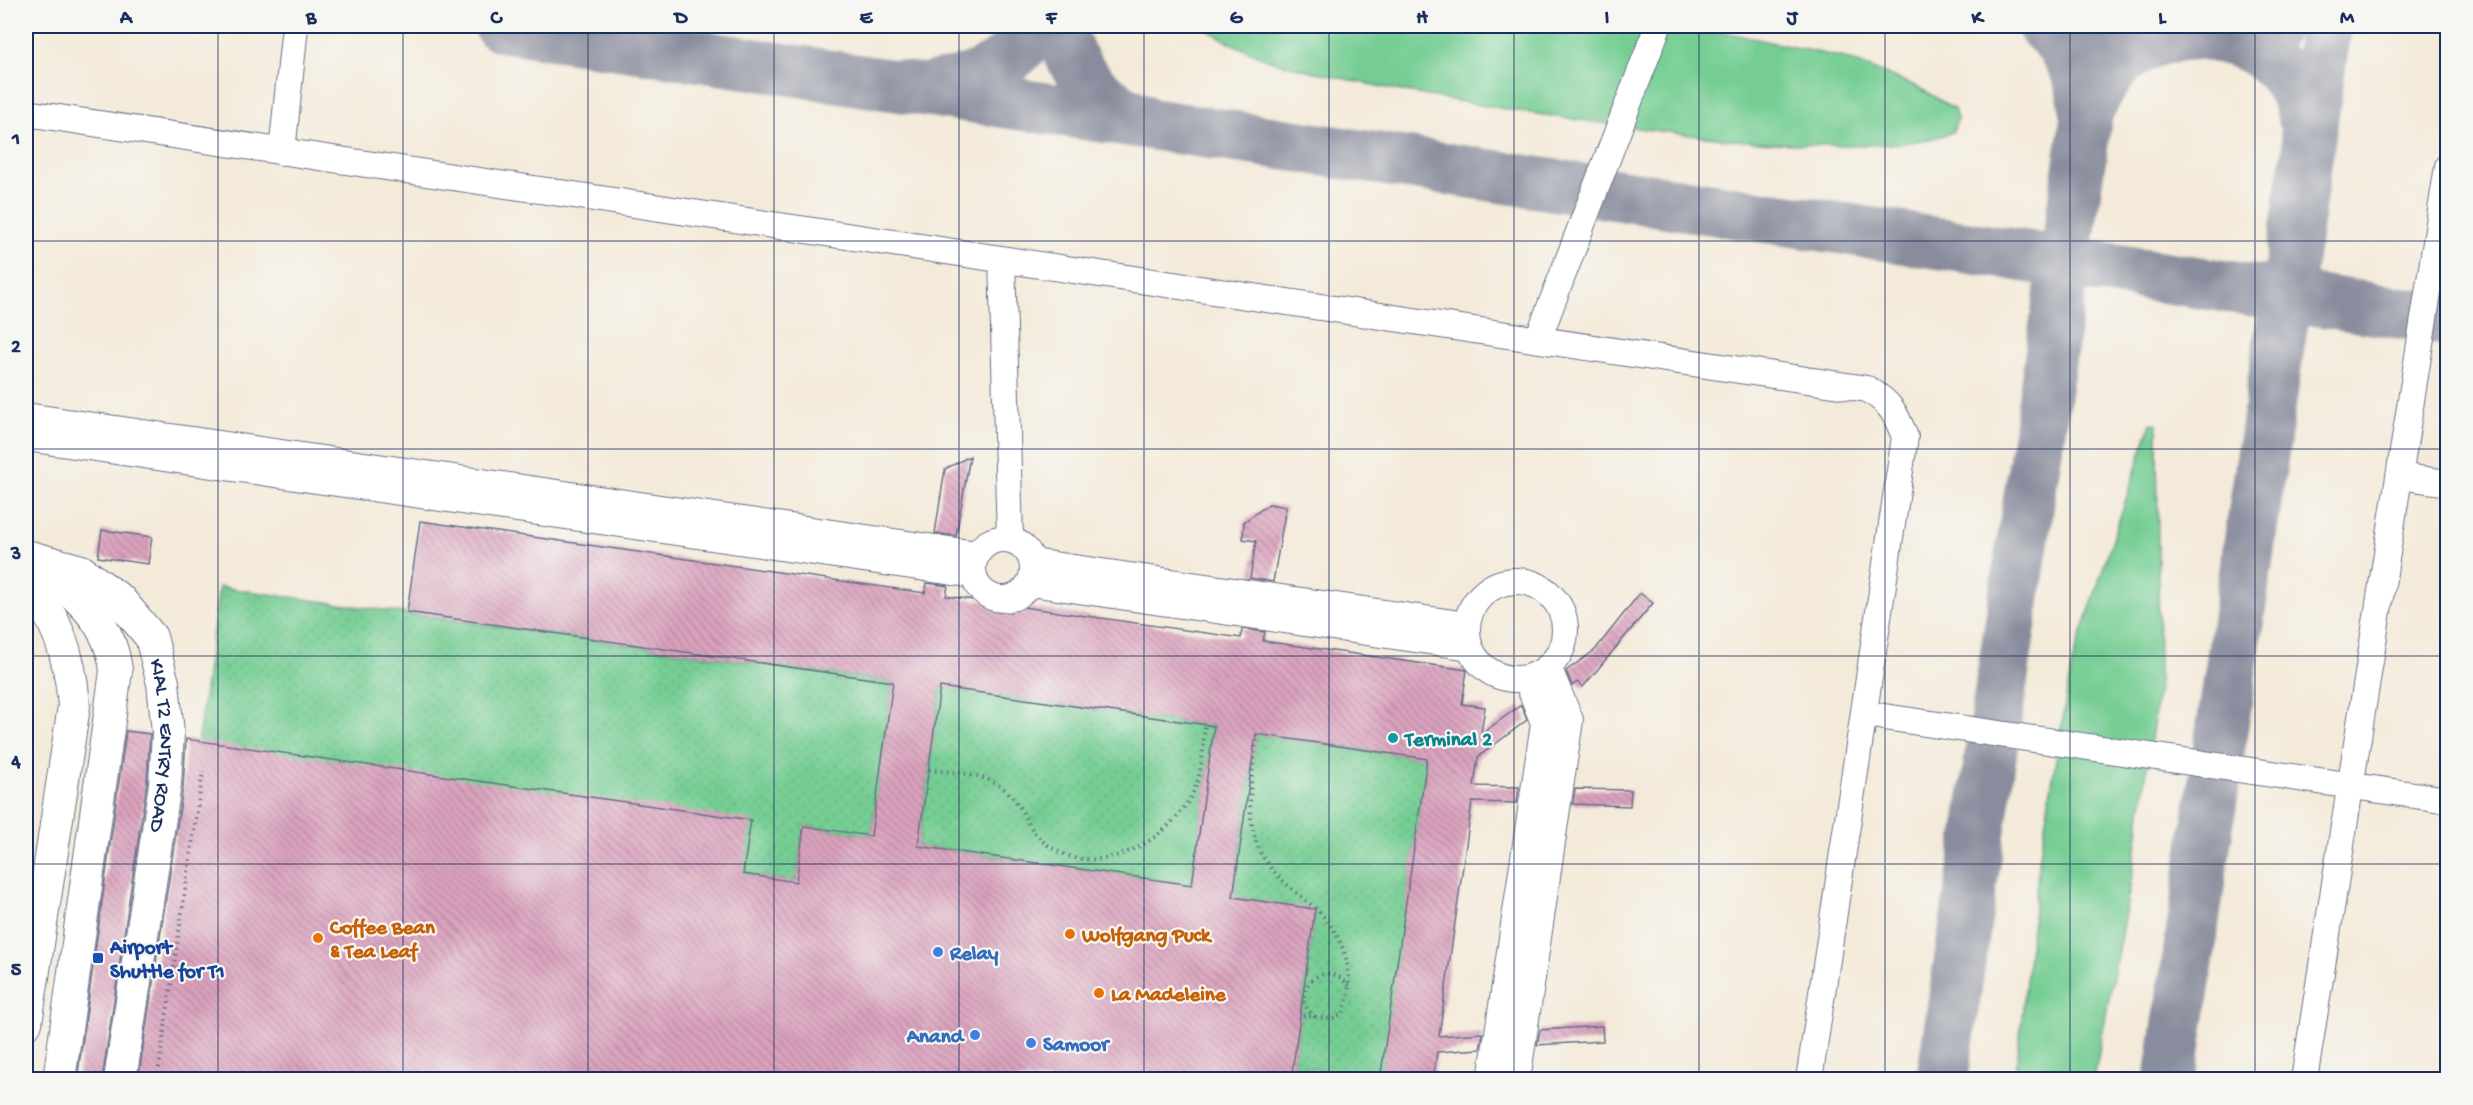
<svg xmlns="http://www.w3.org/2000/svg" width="2473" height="1105" viewBox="0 0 2473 1105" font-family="'Gochi Hand',sans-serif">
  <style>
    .grass { fill: #74cd93; stroke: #487e78; stroke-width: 1.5 }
    .park { fill: url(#park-dots); stroke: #487e78; stroke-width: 1.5 }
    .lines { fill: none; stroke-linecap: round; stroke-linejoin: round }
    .taxiway { stroke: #888c9c; stroke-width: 52 }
    .building { fill: url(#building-back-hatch); fill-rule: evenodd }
    .minor-casing { stroke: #677089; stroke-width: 28 }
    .major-casing { stroke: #677089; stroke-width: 34 }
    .path { stroke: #677089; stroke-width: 4; stroke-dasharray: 1.5 4.5; stroke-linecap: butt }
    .minor { stroke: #fff; stroke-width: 26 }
    .major { stroke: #fff; stroke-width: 32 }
    .grid { fill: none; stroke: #1b2f5e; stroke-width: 1.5; stroke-opacity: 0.55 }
    .culture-dot { fill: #0f9aa8; stroke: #f6f6f2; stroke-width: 2 }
    .food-dot { fill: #e8710a; stroke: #f6f6f2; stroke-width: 2 }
    .shop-dot { fill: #3f7fe0; stroke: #f6f6f2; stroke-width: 2 }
    .transit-dot { fill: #1a4fb4; stroke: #f6f6f2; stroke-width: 2 }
    .labels { text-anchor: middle; stroke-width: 4.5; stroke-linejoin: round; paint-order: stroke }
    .culture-label { font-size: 21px; font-weight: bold; fill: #0d838f; stroke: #f6f6f2; text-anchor: start }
    .street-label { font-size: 21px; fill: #1b2f5e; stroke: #f6f6f2 }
    .food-label { font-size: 21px; font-weight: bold; fill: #c56008; stroke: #f6f6f2; text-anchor: start }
    .transit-label { font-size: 21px; font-weight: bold; fill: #164399; stroke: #f6f6f2; text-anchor: start }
    .shop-label { font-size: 21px; font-weight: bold; fill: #366cbe; stroke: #f6f6f2; text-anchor: start }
    .neatline { fill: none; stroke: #1b2f5e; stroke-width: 2 }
    .grid-label { font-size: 20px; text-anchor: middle; font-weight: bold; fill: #1b2f5e }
  </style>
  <defs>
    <pattern id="park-dots" width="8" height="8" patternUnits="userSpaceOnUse" patternTransform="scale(1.5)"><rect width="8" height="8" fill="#74cd93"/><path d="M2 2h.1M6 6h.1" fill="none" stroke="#64b081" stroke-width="1.8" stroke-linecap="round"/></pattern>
    <pattern id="building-back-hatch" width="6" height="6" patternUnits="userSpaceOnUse" patternTransform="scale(1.5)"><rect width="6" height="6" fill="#dba2bd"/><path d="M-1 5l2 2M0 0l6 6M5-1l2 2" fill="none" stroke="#b1849d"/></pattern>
  </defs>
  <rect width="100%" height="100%" fill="#f6f6f2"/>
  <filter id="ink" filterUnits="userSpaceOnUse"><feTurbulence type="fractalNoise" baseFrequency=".0167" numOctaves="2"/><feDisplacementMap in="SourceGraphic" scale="12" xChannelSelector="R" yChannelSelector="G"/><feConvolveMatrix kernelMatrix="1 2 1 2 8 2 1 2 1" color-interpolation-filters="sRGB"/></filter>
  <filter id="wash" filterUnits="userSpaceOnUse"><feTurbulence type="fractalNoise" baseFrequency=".008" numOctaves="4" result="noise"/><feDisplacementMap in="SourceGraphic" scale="24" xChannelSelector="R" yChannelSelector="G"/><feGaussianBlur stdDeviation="1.35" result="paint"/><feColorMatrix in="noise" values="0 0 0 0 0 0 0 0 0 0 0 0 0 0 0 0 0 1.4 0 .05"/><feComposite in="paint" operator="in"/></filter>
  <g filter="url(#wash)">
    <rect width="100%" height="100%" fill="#f4ead9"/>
    <path class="grass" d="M1202,26h494l148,32 39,15 37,15 34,21 3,10 -4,13c-35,13 -71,13 -108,13 -94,1 -187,-14 -280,-27 -76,-11 -153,-23 -228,-41 -19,-5 -39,-8 -58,-14 -27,-9 -54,-21 -77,-37z
      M2151,423l6,1 2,259 -26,187 -39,209 -79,1 25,-225 32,-192z"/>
    <path class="park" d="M219,587l674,95 -22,154 -67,-10 -8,56 -53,-8 -545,-133z
      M940,687l274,39 -22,159 -274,-39z
      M1256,734l171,25 -46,320 -88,-13 22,-156 -82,-13z"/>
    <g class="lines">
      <path class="taxiway" d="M500,26l1948,294
        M1059,26c11,42 40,77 82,93
        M2043,26c27,24 40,52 43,88 24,-52 53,-78 111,-80
        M2274,26l-33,10h-28c9,2 19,4 27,7 40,15 66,56 67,97
        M935,87c43,-5 79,-25 103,-61
        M1942,1080l158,-1054
        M2170,1080l156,-1054"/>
    </g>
    <g id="blocks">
      <path class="building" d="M970,456l-14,80 -21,-3 10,-64z
        M1269,504l17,3 -13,75 -23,-4 6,-37 -13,-2 1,-17z
        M420,521l505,72 2,-10 21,3 -2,10 295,42 1,-9 23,3 -2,9 204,29 -5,34 23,3 -4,27 40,-29 6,15 -49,37 -4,29 45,1 -2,16 -45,-1 -33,234 44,-3 -3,16 -43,3 -4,28h-53l47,-321 -171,-25 -23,163 82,12 -24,171h-1153l45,-293 3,-48 565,81 -8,54 53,8 8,-56 67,10 22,-154 -486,-70zM940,687l274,39 -22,159 -274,-39z
        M102,530l50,7 -4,27 -50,-7z
        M1640,593l13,10 -70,84 -6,-5 -5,4 -6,-15 29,-21z
        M126,731l24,3 -3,48 -45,298h-25z
        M1575,789l56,1 -1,16 -57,-2z
        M1602,1026l1,15 -66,4 3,-15z"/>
    </g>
  </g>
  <g filter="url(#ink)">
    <use href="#blocks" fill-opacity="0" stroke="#677089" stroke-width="1.5"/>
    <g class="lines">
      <g class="minor-casing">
        <path id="minor" d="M26,113l1841,276c24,14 28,23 38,48l-96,643
          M282,152l13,-126
          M1002,259l8,280
          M1538,339l120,-313
          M26,416l951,138
          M26,438l948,137
          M2399,476l49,7
          M973 569a30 30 0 1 1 60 0a30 30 0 1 1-60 0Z
          M1033,562l434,63
          M1467 630a49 49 0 1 1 98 0a49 49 0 1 1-98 0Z
          M1030,583l440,64
          M1864,714l584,86
          M1491,1080l53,-357 -18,-45
          M1517,1080l53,-360 -21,-51
          M2304,1080l144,-914"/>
      </g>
      <g class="major-casing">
        <g id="major">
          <path id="s1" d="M26,556l55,15 39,29 31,37 12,46 5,50 -3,51 -45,296"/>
          <path d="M34,567c42,23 77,56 82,104l-57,409"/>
          <path d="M26,583c32,33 45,78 48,123l-48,317"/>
        </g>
      </g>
      <path class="path" d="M1257,734c-4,36 -13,75 0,110 11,29 36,45 58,64 30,27 42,68 28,105l-11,6 -32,-4
        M929,770c33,3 70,3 89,35 14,22 16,34 41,47 49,25 117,-17 136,-64 8,-19 8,-42 10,-63
        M1315,1017c-30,-23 8,-64 35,-30
        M157,1080l46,-309"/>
      <use href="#minor" class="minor"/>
      <use href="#major" class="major"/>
    </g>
  </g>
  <path class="grid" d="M218,26v1054M403,26v1054M588,26v1054M774,26v1054M959,26v1054M1144,26v1054M1329,26v1054M1514,26v1054M1699,26v1054M1885,26v1054M2070,26v1054M2255,26v1054M26,241h2422M26,449h2422M26,656h2422M26,864h2422"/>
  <circle class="culture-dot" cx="1393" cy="738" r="6"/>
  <g class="food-dot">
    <circle cx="1070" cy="934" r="6"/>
    <circle cx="318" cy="938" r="6"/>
    <circle cx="1099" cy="993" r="6"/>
  </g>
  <g class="shop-dot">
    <circle cx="938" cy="952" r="6"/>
    <circle cx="975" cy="1035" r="6"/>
    <circle cx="1031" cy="1043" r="6"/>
  </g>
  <rect class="transit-dot" x="92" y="952" width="12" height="12" rx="3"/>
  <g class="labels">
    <g class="culture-label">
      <text x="1405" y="745">Terminal 2</text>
    </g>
    <g class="street-label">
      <text dy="7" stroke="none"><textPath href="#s1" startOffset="264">KIAL T2 ENTRY ROAD</textPath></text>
    </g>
    <g class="food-label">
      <text x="330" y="933">Coffee Bean<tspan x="330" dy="24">&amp; Tea Leaf</tspan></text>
      <text x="1082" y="941">Wolfgang Puck</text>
      <text x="1111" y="1000">La Madeleine</text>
    </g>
    <g class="transit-label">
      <text x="110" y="953">Airport<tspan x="110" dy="24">Shuttle for T1</tspan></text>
    </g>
    <g class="shop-label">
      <text x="950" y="959">Relay</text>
      <text x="963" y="1042" text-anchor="end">Anand</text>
      <text x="1043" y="1050">Samoor</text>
    </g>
  </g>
  <rect width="2473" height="1105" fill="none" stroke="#f6f6f2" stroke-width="66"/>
  <rect x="33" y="33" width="2407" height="1039" class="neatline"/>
  <g class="grid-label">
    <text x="126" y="23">A</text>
    <text x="311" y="23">B</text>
    <text x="496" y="23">C</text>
    <text x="681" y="23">D</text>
    <text x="866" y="23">E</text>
    <text x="1051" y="23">F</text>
    <text x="1236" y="23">G</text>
    <text x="1422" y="23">H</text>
    <text x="1607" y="23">I</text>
    <text x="1792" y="23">J</text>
    <text x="1977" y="23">K</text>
    <text x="2162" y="23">L</text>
    <text x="2347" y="23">M</text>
    <text x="16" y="144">1</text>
    <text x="16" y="352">2</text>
    <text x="16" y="559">3</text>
    <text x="16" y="767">4</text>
    <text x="16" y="975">5</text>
  </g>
</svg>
